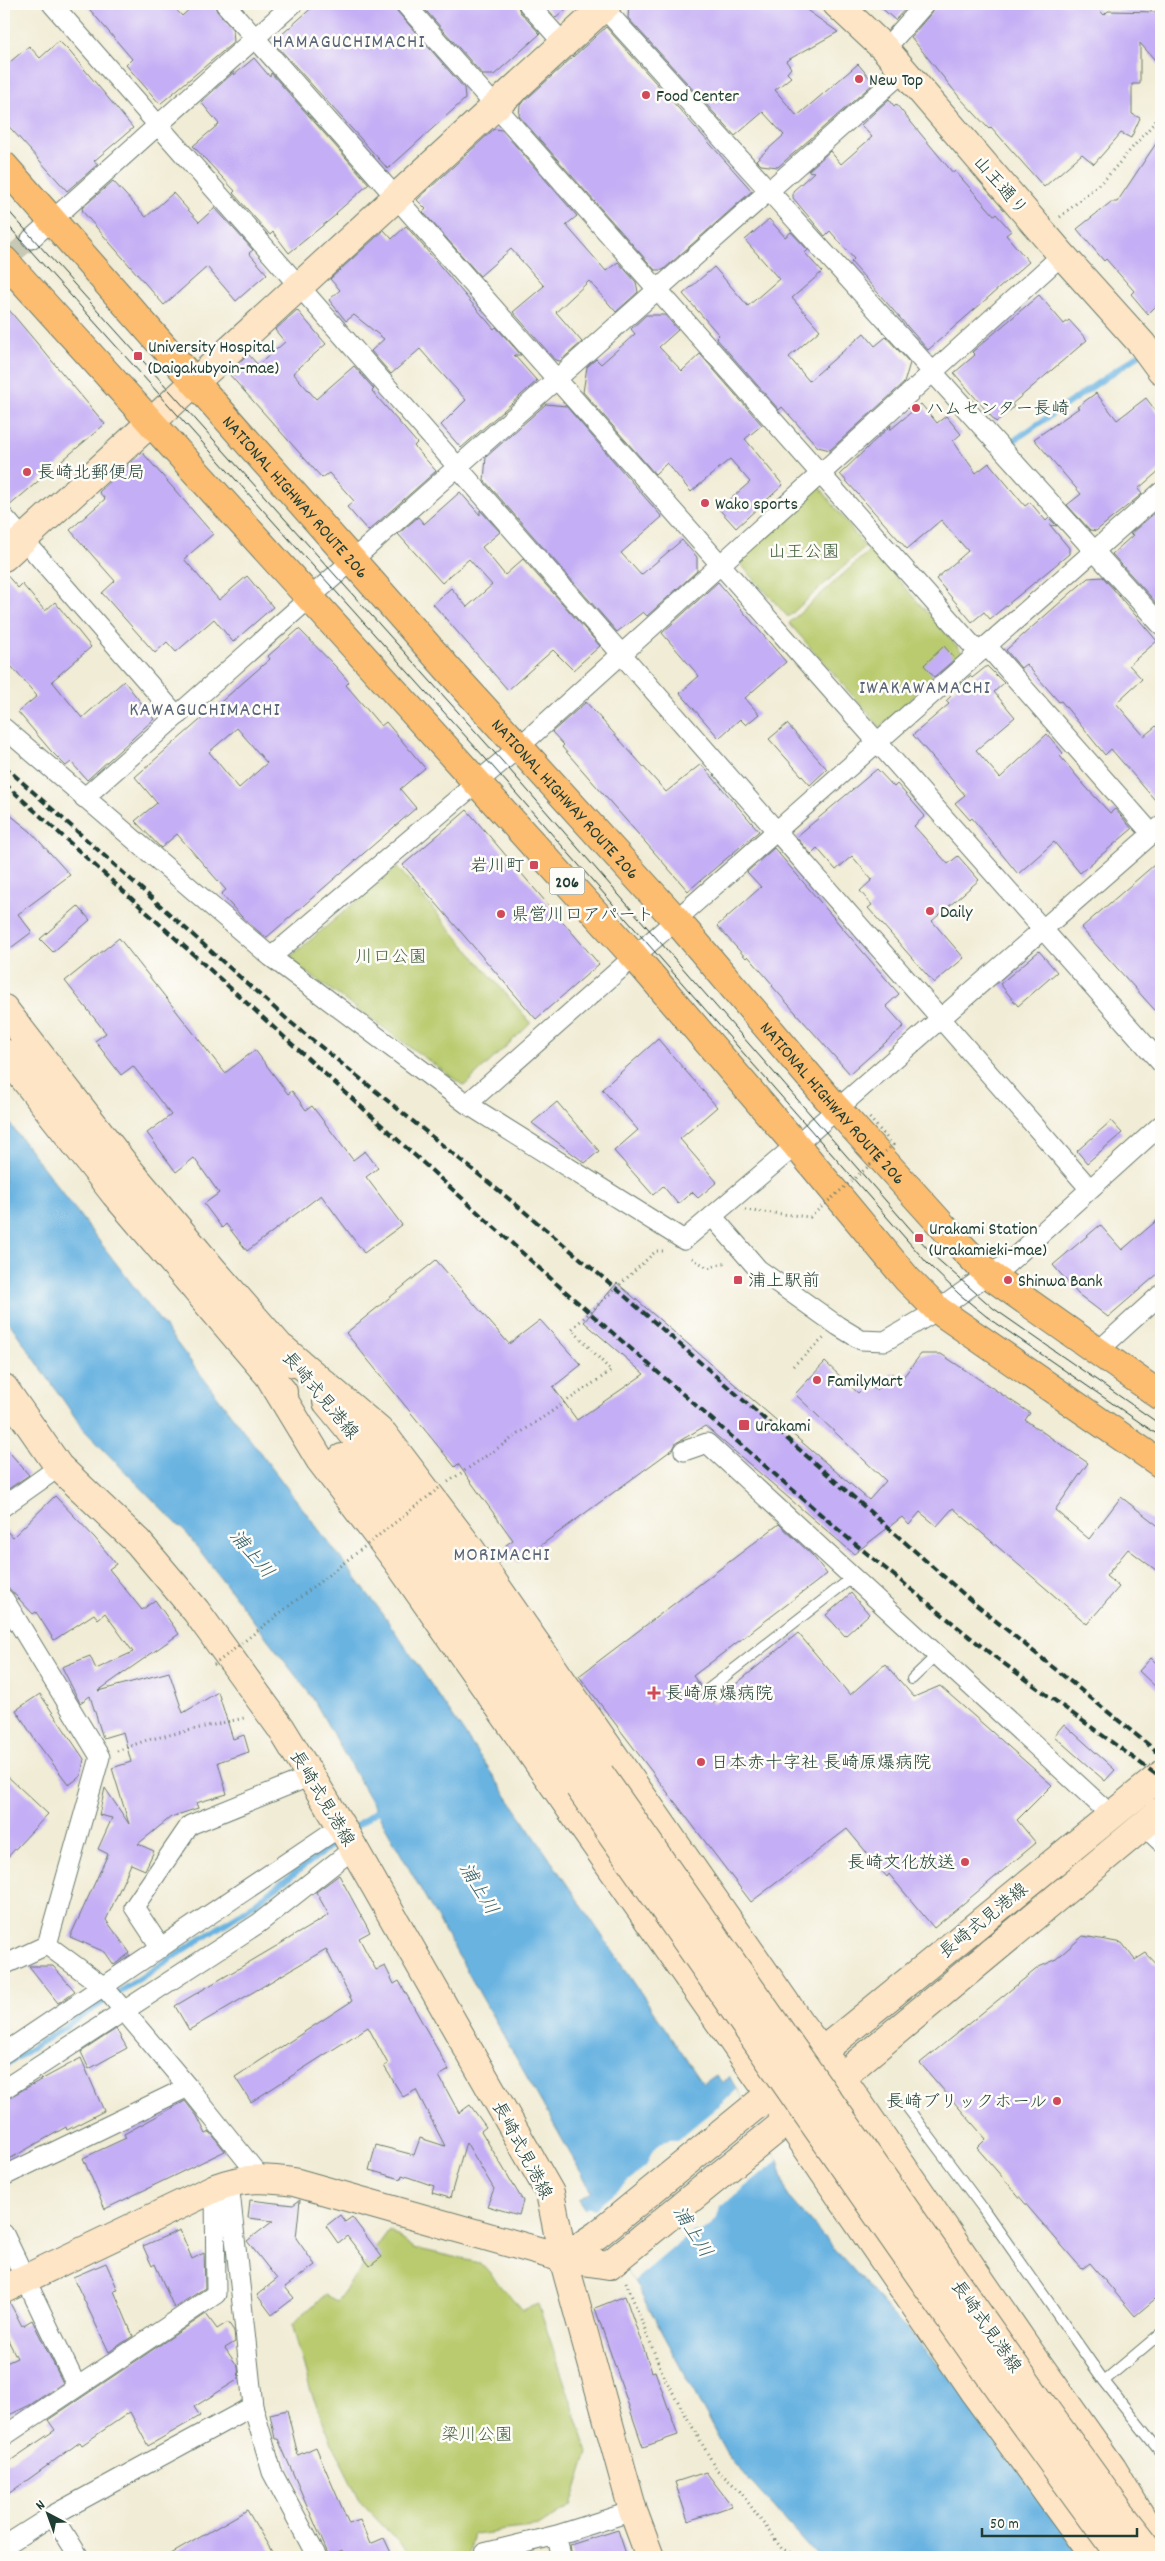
<svg xmlns="http://www.w3.org/2000/svg" width="1165" height="2561" viewBox="0 0 1165 2561" font-family="Dekko,'Klee One',sans-serif">
  <style>
    .green { fill: #b9cb6e; stroke: #6c8451 }
    .water { fill: #69b3e1; stroke: #44788a }
    .pier { fill: #f1ecd5 }
    .lines { fill: none; stroke-linecap: round; stroke-linejoin: round }
    .stream { stroke: #69b3e1; stroke-width: 6 }
    .building { fill: #c4aef5; fill-rule: evenodd }
    .street-tunnel { stroke: #c7c9b5; stroke-width: 19; stroke-dasharray: 19 9; stroke-linecap: butt }
    .lane-casing { stroke: #687a6c; stroke-width: 12 }
    .street-casing { stroke: #687a6c; stroke-width: 21 }
    .secondary-casing { stroke: #687a6c; stroke-width: 30 }
    .highway-casing { stroke: #687a6c; stroke-width: 30 }
    .path { stroke: #687a6c; stroke-width: 3; stroke-dasharray: 1 4; stroke-linecap: butt }
    .lane { stroke: #fff; stroke-width: 10 }
    .street { stroke: #fff; stroke-width: 19 }
    .secondary { stroke: #fee5c5; stroke-width: 28 }
    .highway { stroke: #fcbd6f; stroke-width: 28 }
    .tram { stroke: #1f3d34; stroke-width: 1 }
    .rail { stroke: #1f3d34; stroke-width: 4; stroke-dasharray: 8 4; stroke-linecap: butt }
    .secondary-bridge-casing { stroke: #687a6c; stroke-width: 30; stroke-linecap: butt }
    .path-bridge { stroke: #687a6c; stroke-width: 3; stroke-dasharray: 1 4; stroke-linecap: butt }
    .secondary-bridge { stroke: #fee5c5; stroke-width: 28 }
    .poi-dot { fill: #d1495b; stroke: #fdfcf7; stroke-width: 2 }
    .labels { text-anchor: middle; stroke-width: 5; stroke-linejoin: round; paint-order: stroke }
    .shield { fill: #fdfcf7; stroke: #62766e; stroke-width: 1 }
    .shield-label { font-size: 16px; font-weight: bold; fill: #1f3d34 }
    .poi-label { font-size: 18px; fill: #1f3d34; stroke: #fdfcf7; text-anchor: start }
    .street-label { font-size: 18px; fill: #1f3d34; stroke: #fdfcf7 }
    .park-label { font-size: 18px; fill: #466042; stroke: #fdfcf7 }
    .water-label { font-size: 19px; font-style: italic; fill: #356068; stroke: #fdfcf7 }
    .quarter-label { font-size: 20px; letter-spacing: 1px; fill: #596578; stroke: #fdfcf7 }
  </style>
  <rect width="100%" height="100%" fill="#fdfcf7"/>
  <filter id="ink" filterUnits="userSpaceOnUse"><feTurbulence type="fractalNoise" baseFrequency=".02" numOctaves="2"/><feDisplacementMap in="SourceGraphic" scale="10" xChannelSelector="R" yChannelSelector="G"/><feConvolveMatrix kernelMatrix="1 2 1 2 8 2 1 2 1" color-interpolation-filters="sRGB"/></filter>
  <filter id="wash" filterUnits="userSpaceOnUse"><feTurbulence type="fractalNoise" baseFrequency=".0096" numOctaves="4" result="noise"/><feDisplacementMap in="SourceGraphic" scale="20" xChannelSelector="R" yChannelSelector="G"/><feGaussianBlur stdDeviation="1.12" result="paint"/><feColorMatrix in="noise" values="0 0 0 0 0 0 0 0 0 0 0 0 0 0 0 0 0 1.4 0 .05"/><feComposite in="paint" operator="in"/></filter>
  <g filter="url(#wash)">
    <rect width="100%" height="100%" fill="#f1ecd5"/>
    <path class="green" d="M819,486l46,61 -77,70 -51,-57z
      M871,549l92,104 -83,74 -91,-104z
      M397,867l134,156 -67,63 -176,-127z
      M389,2230l25,18 66,15 43,47 15,-6 50,148 -17,54 -31,20 -66,8 -6,23h-55l-51,-53 -28,-56 -23,-56 -19,-68 33,-29 12,6z"/>
    <path class="water" d="M4,1116l379,498 320,470 13,-9 7,8 6,-7 49,84 10,37 147,164 167,196h-284l-88,-98 -96,-178 -56,-82 14,-7 -280,-495 -124,-162 -104,-105 -80,-115z"/>
    <path class="pier" d="M736,2088l42,72 -58,47 -3,11 -8,9 -8,5 -8,-1 -59,50 -50,-72 1,-2 10,2 51,-43 6,-15 8,-8 10,-3h7l54,-44z"/>
    <g class="lines">
      <path class="stream" d="M1151,344l10,-10
        M1006,446l134,-92
        M350,1831l32,-24
        M4,2066l239,-154 97,-73"/>
    </g>
    <g id="blocks">
      <path class="building" d="M85,4h86l11,12 13,-12h19l3,7 16,19 1,12 -74,62 -34,-39 6,-6z
        M316,4h78l3,7 67,77 1,11 -77,70 -111,-123 3,-10z
        M420,4h97l3,8 20,22 -46,41h-11z
        M543,4h29l-16,14z
        M629,4h169l40,28 -52,29 5,7 -4,5 4,4 -16,13 22,26 61,-52 16,19 -96,84 -17,-2 -5,-5 28,-25 -21,-23 -28,24 -107,-118z
        M877,4h33l-15,16z
        M936,4h158l10,11 4,-4 53,1v55l-21,-24v41h-8v30l8,4 -9,20 -10,-5 -27,31 -12,-10 -38,33 -53,-60 -2,2 -29,-31 -49,-61 22,-26z
        M606,27l146,164 -89,79h-8l-136,-154 1,-11z
        M59,41l11,11 63,76 -39,33 4,3 -31,27 -63,-70v-54l25,-21 11,12z
        M254,58l16,19 1,-4 98,111 -33,29 1,1 -48,39 -16,-21 -3,3 -37,-42 2,-2 -42,-45 26,-22 -18,-22 33,-30v3z
        M889,99l5,7 2,-2 57,69 2,-2 39,44 2,-1 15,17 -5,4 23,27 -101,88 -77,-88 3,-3 -24,-28 -5,5 -32,-38v-7l21,-19 -6,-1 22,-20 11,13 31,-27 -11,-12z
        M494,129l8,1 75,86 -11,9 40,46 12,-9 18,20 2,10 -22,20 -27,-31 -33,31 26,30 -22,19 -5,-1 -42,-48 31,-26 -33,-37 -31,27 -57,-64 3,-3 -9,-9z
        M1161,136v165l-13,13 -17,-20 3,-3 -28,-32 -2,2 -27,-32 34,-27h6z
        M113,181l33,36 27,-24 26,29 16,-14 38,42 -4,3 18,21 -31,27 -29,-34 -43,38 -81,-93 -1,-4z
        M769,219l16,18 6,-5 17,18 -3,3 17,19 -30,26 28,32 -31,27 20,24 55,-48 11,13 11,-9 24,26 -6,20 -74,67 -12,-3 -36,-40 -3,3 -63,-72 3,-3 -36,-41 31,-27 34,39 31,-27 -34,-39z
        M406,226l88,103 2,-2 25,28h-7l23,26 -76,67 -20,-23 25,-25 -31,-34 -15,-17 -29,25 -20,-23 13,-12 -30,-24 -8,6 -17,-21 11,-10 -10,-11 54,-49 8,9z
        M1039,295l25,29 5,-4 18,20 -75,64 2,3 -18,15 -42,-49 21,-18 -3,-3z
        M4,304l101,120 -97,83 -4,-1z
        M297,310l29,34 -33,29 23,26 38,-33 20,23 -2,2 45,52 -3,3 22,25 -68,60 -21,-24 7,-6 -25,-28 -7,5 -94,-105 20,-19 10,11 27,-23 -10,-12z
        M646,315h19l13,15 -19,17 23,24 18,-17 62,71 -17,14 38,46 -47,43 -17,-19 31,-27 -20,-23 -39,33 -24,-29 -12,11 -72,-82 4,-25 9,-8 5,5 34,-30 -4,-5z
        M1096,393l21,27 29,-22 15,20v51l-23,20 4,5 -46,37 -6,-1 -23,-25 14,-11 -47,-55 45,-31 -2,-1z
        M546,404l20,2 96,111 -41,36 20,22 41,-35 15,17v14l-50,45 -4,-4 -26,20 -133,-152 2,-23z
        M921,404l16,19 9,-7 15,18 -8,7 23,32 13,-10 36,43 5,-4 16,19 3,-3 8,8 -7,-1 19,23v6l-79,65 -6,-7 -12,10 -36,-43 32,-28 -27,-31 -34,29 -67,-75 51,-49 -1,5z
        M142,452l71,82 -29,25 35,41 28,-24 26,31 -40,35 -19,-23 -38,33 -9,-10 -12,11 -53,-60 13,-12 -45,-51 35,-31 -6,-7z
        M460,492l20,23v-5l20,22 -18,15 23,28 18,-16 77,87 -27,24 -20,-20 -45,40 -75,-86 18,-16 16,19 25,-22 -23,-26 -27,24 -44,-49 20,-17 6,7z
        M1157,511l4,5 -1,91 -48,-53 21,-19 -3,-1z
        M4,572l14,16 4,-4 23,27 10,-9 36,45 -39,34 30,37 42,-37 30,38 -67,61 -16,-18 -5,4 -15,-15 -33,-39 19,-16 -33,-38z
        M1103,577l54,64 -28,24 13,14 -26,24 28,33 17,-14v85l-50,-58 -6,6 -44,-54 -2,1 -33,-38 -5,4 -15,-18 82,-72z
        M718,582l68,80 -41,36 14,16 -13,11 -6,-6 -21,19 -39,-45 19,-17 -37,-43z
        M299,629l37,38 13,15 -3,3 35,41 5,-4 39,46 -25,21 16,19 -150,130 -25,-22 -20,-22 5,-4 -49,-56 -16,14 -26,-27 22,-18 -22,-26 135,-118 -2,-3zM237,728l30,35 -28,25 -30,-36z
        M944,646l11,13 -21,18 -10,-12z
        M987,666l17,17 -10,9 21,25 -39,33 24,28 47,-44 16,19 -3,3 25,30 25,27 5,-4 17,20 -52,44 -26,-31 -36,32 -46,-56 -2,2 -15,-17 10,-8 -52,-60 36,-31 -3,-3 5,-5 -2,-2 21,-18 2,2z
        M586,702l80,90 35,-28 58,67 -71,60 -126,-144 2,-2 -12,-13z
        M787,724l40,45 -17,16 -41,-46z
        M877,769l17,18 3,-3 28,32 -11,10 34,38 10,-8 21,24 -47,41 32,37 -30,25 -66,-75 4,-3 -12,-14 12,-11 -20,-24 -16,14 -19,-22 -6,6 -15,-17z
        M4,810l26,21 40,44 -52,39 14,18 -28,21z
        M467,810l132,154 -63,55 -133,-154z
        M774,848l125,146 -13,12 18,20 -54,48 -78,-88 1,-1 -25,-29 -2,2 -29,-32 44,-39 -14,-15z
        M1161,859v158l-80,-89z
        M78,906l12,14 -37,32 -13,-13z
        M119,938l106,135 30,-23 33,44 4,-3 14,19 6,-4 41,54 12,-9 13,17 -12,9 36,48 -38,28 -43,-58 -74,56 -21,-27 -4,4 -18,-24 15,-11 -25,-35 -18,14 -29,-39 24,-18 -38,-49 -12,9 -26,-34 11,-8 -41,-52z
        M1039,951l18,21 -39,34 -18,-22z
        M658,1039l59,68 -37,32 37,43 -19,16 -6,-6 -14,12 -15,-18 -10,9 -39,-44 24,-21 -36,-41z
        M557,1102l42,49 -14,12 -53,-40z
        M1111,1121l11,12 -35,30 -10,-12z
        M1161,1217v54l-53,46 -30,-23 -25,-29 47,-40 22,25z
        M436,1260l73,84 31,-24 41,45 -28,22 24,33 67,-46 -60,-52 33,-39 252,217 17,-19 -91,-87 30,-32 33,31 9,-9 9,6 16,-17 8,8 21,-27h20l89,59 -5,7 63,43 -33,47 34,29 32,-42 40,31v46l-33,-25 -22,27 13,11 -32,37 -134,-116 -16,18 -17,-14 -11,13 -7,-8 -48,37 -149,-128 -29,17 -3,6 -155,113 -12,-17 7,-5 -55,-76 -3,3 -109,-134z
        M4,1446l25,29 -25,17z
        M55,1496l40,42 21,26 -7,5 33,41 13,-10 24,34 -81,57 71,-19 14,41 35,-21 15,47 11,-4 5,17 -31,10 9,32 -31,9 2,5 -27,9 -33,27 16,7 -9,19 -14,-6 -25,56 24,33 -16,12 -9,-13 -35,-15 38,-83 -10,-5 14,-31 -13,-3 6,-27 24,36 -17,-56 19,-6 -8,-30 -20,6 -13,-42 -10,7 -18,-36 28,-11 6,13 37,-17 -28,-39 -7,6 -4,-5 -40,26 -18,-28 -3,2 -29,-31v-54l9,8z
        M779,1524l34,32 14,18 -134,102 8,11v9l8,1 4,6 85,-70 52,62 35,-31 29,33 26,-11 112,99 -35,35 19,23 -102,85 -45,-54 -2,3 -40,-48 -96,73 -172,-226z
        M851,1593l18,21 -24,22 -19,-21z
        M1151,1658l10,10v24l-22,-21z
        M40,1694l44,65 -3,17 -12,9 -34,-45 -19,-30z
        M1064,1724l51,46 -10,11 -51,-45z
        M4,1773l44,41 -44,47z
        M339,1875l31,57 -11,6 17,32 9,-4 9,18 5,-3 50,89 -10,6 20,37 11,-8 16,22 -5,4 42,70 -4,14 -32,-9 7,-17 -28,-47 -16,56 -18,-5 2,-7 -32,-11 -1,4 -32,-9 7,-25 38,10 6,-17 25,8 -29,-56 -13,7 -19,-31 4,-2 -20,-37 -117,75 -16,-25 117,-76 -26,-52 -137,81 -14,-24 154,-91 -13,-23z
        M1083,1936l39,7 13,17 11,-7 15,16v325l-26,22 -45,-53 -8,6 -105,-121 9,-9 -66,-76 119,-96 16,-7z
        M29,1966h24l22,25 -17,12z
        M116,2029l11,19 -38,21 -8,-17z
        M81,2058l23,53 -37,19 -1,-3 -62,35v-62z
        M185,2101l12,15 9,18 4,-2 15,19 -120,58 -22,-51 43,-20 -2,-4z
        M250,2200l43,5 7,-5 -4,38 19,27 -30,22 9,11 -22,17 -15,-20 20,-16 -30,-38 26,-20 -25,-3z
        M340,2215l5,7 7,-5 30,40 -12,9 -23,-30 -9,7 -12,-17z
        M180,2230l12,29 12,-6 1,35 -31,20 -19,-44 -3,2 -9,-20z
        M106,2263l12,27 -4,1 19,45 -24,16 -36,-75z
        M625,2296l27,76 3,-1 23,64 -35,12 -48,-139z
        M10,2303l12,23 10,-6 31,63 -33,22 -21,10 -5,-11v-40l13,-6 -13,-26v-28z
        M206,2314l11,15 11,-7 6,9 1,11 -10,6 13,19 1,12 -45,28 6,9 -52,30 -18,-34 -48,33 -2,-3 -76,55v-36h6l45,-31 -7,-10z
        M287,2410l11,45 18,-8 33,77 11,-4 10,24 14,-6 9,19h-51l2,-1 -2,-6 -13,6 -51,-117h-3l-5,-25z
        M706,2472l26,34 -44,15 -13,-39z
        M247,2510l28,47h-109z
        M618,2530l9,27h-55l-2,-12z"/>
    </g>
  </g>
  <g filter="url(#ink)">
    <use href="#blocks" fill-opacity="0" stroke="#687a6c" stroke-width="1"/>
    <g class="lines">
      <path class="street-tunnel" d="M14,253l17,-14"/>
      <g class="lane-casing">
        <path id="lane" d="M912,1679l25,-24
          M706,1691l147,-114
          M907,2107l75,100 122,174 57,72
          M1104,2381l57,-48"/>
      </g>
      <g class="street-casing">
        <path id="street" d="M52,4l1038,1185
          M225,4l936,1059
          M405,4l574,649
          M528,4l36,40
          M603,7l558,618
          M885,49l40,-45
          M31,239l262,-235
          M4,517l173,199
          M987,646l165,188
          M4,728l267,229 196,147 217,136 112,-95 365,-319
          M84,798l819,-726
          M271,957l248,-210 543,-492
          M467,1104l694,-612
          M712,1216l46,53 80,57 23,14 24,1 53,-31 50,-36 18,-9 155,-140
          M1097,1352l64,-58
          M684,1451l23,-8 404,372
          M4,1506l55,-39
          M4,1599l96,158 -53,188 -43,20
          M1143,1825l18,17
          M47,1945l57,42 84,100 72,90
          M161,1948l-27,-41 56,-82 121,-49
          M4,2053l337,-227
          M4,2089l255,-166 94,-74
          M4,2176l184,-89
          M229,2182l24,224 19,66 45,85
          M4,2234l73,153
          M4,2436l212,-142 -1,-106
          M53,2515l26,42
          M4,2546l49,-31 200,-109
          M484,2553l73,-18
          M561,2557l-4,-22 76,-24"/>
      </g>
      <g class="secondary-casing">
        <path id="secondary" d="M837,4l48,45 177,206 80,89 19,26
          M4,557l603,-553
          M4,1009l124,160 84,100 82,94
          M4,1053l111,141 168,198
          M283,1349l101,86 87,115 328,472 42,55 190,277 81,114 49,82
          M271,1379l49,81 77,101 391,559 186,272 120,165
          M4,1388l55,79 79,75 58,69 85,117 60,98 209,367 13,65 70,253 17,46
          M327,1402c98,118 184,246 273,372
          M342,1458l47,58 190,271
          M563,2258l34,-23 564,-460
          M4,2289l211,-101c27,-11 51,-10 79,-6l269,76 46,7 232,-188 320,-266"/>
      </g>
      <g class="highway-casing">
        <g id="highway">
          <path id="s1" d="M4,166l444,503 229,252 159,187 121,134 31,32 173,122"/>
          <path d="M4,260l631,697 161,188 111,134 31,31 223,154"/>
        </g>
      </g>
      <path class="path" d="M1060,217l46,-39 55,-63
        M692,1258l16,10 19,-6
        M793,1366l31,-28
        M448,1482l163,-111 -39,-42 84,-78h7
        M117,1751l30,-11 97,-22
        M626,2282l38,95 53,93 22,20 43,59 18,8"/>
      <use href="#lane" class="lane"/>
      <use href="#street" class="street"/>
      <use href="#secondary" class="secondary"/>
      <use href="#highway" class="highway"/>
      <path class="tram" d="M4,206l498,555 432,495 59,52 168,117
        M4,221l490,547 433,495 32,31 27,22 175,121"/>
      <path class="rail" d="M4,766l285,255 225,182 105,88 356,313 186,151
        M4,783l555,503 290,253 142,115 170,124"/>
      <g class="secondary-bridge-casing">
        <path id="secondary-bridge" d="M600,1774l433,618 85,118 37,47
          M579,1787l432,619 110,151"/>
      </g>
      <path class="path-bridge" d="M745,1210l65,7 83,-72 -26,-30
        M214,1665l225,-177"/>
      <use href="#secondary-bridge" class="secondary-bridge"/>
    </g>
  </g>
  <g class="poi-dot">
    <circle cx="859" cy="79" r="5"/>
    <circle cx="646" cy="95" r="5"/>
    <rect x="133" y="351" width="10" height="10" rx="2.5"/>
    <circle cx="916" cy="408" r="5"/>
    <circle cx="27" cy="472" r="5"/>
    <circle cx="705" cy="503" r="5"/>
    <rect x="529" y="860" width="10" height="10" rx="2.5"/>
    <circle cx="930" cy="911" r="5"/>
    <circle cx="501" cy="914" r="5"/>
    <rect x="914" y="1233" width="10" height="10" rx="2.5"/>
    <rect x="733" y="1275" width="10" height="10" rx="2.5"/>
    <circle cx="1008" cy="1280" r="5"/>
    <circle cx="817" cy="1380" r="5"/>
    <rect x="738" y="1419" width="12" height="12" rx="2.5"/>
    <path d="M651.5 1685.5h5v5h5v5h-5v5h-5v-5h-5v-5h5z"/>
    <circle cx="701" cy="1762" r="5"/>
    <circle cx="965" cy="1862" r="5"/>
    <circle cx="1057" cy="2101" r="5"/>
  </g>
  <g class="labels">
    <rect class="shield" x="549.5" y="867.5" width="35" height="27" rx="4"/>
    <g class="shield-label">
      <text x="567" y="887">206</text>
    </g>
    <g class="poi-label">
      <text x="869" y="85">New Top</text>
      <text x="656" y="101">Food Center</text>
      <text x="148" y="352">University Hospital<tspan x="148" dy="21">(Daigakubyoin-mae)</tspan></text>
      <text x="926" y="414">ハムセンター長崎</text>
      <text x="37" y="478">長崎北郵便局</text>
      <text x="715" y="509">Wako sports</text>
      <text x="524" y="871" text-anchor="end">岩川町</text>
      <text x="940" y="917">Daily</text>
      <text x="511" y="920">県営川口アパート</text>
      <text x="929" y="1234">Urakami Station<tspan x="929" dy="21">(Urakamieki-mae)</tspan></text>
      <text x="748" y="1286">浦上駅前</text>
      <text x="1018" y="1286">Shinwa Bank</text>
      <text x="827" y="1386">FamilyMart</text>
      <text x="755" y="1431">Urakami</text>
      <text x="665" y="1699">長崎原爆病院</text>
      <text x="711" y="1768">日本赤十字社 長崎原爆病院</text>
      <text x="955" y="1868" text-anchor="end">長崎文化放送</text>
      <text x="1047" y="2107" text-anchor="end">長崎ブリックホール</text>
    </g>
    <g class="street-label">
      <text transform="translate(1001 185) rotate(49)" y="6">山王通り</text>
      <text dy="6" stroke="none"><textPath href="#s1" startOffset="441">NATIONAL HIGHWAY ROUTE 206</textPath></text>
      <text dy="6" stroke="none"><textPath href="#s1" startOffset="846">NATIONAL HIGHWAY ROUTE 206</textPath></text>
      <text dy="6" stroke="none"><textPath href="#s1" startOffset="1251">NATIONAL HIGHWAY ROUTE 206</textPath></text>
      <text transform="translate(321 1395) rotate(50)" y="6">長崎式見港線</text>
      <text transform="translate(323 1798) rotate(59)" y="6">長崎式見港線</text>
      <text transform="translate(983 1920) rotate(-39)" y="6">長崎式見港線</text>
      <text transform="translate(523 2150) rotate(62)" y="6">長崎式見港線</text>
      <text transform="translate(987 2326) rotate(55)" y="6">長崎式見港線</text>
    </g>
    <g class="park-label">
      <text x="804" y="557">山王公園</text>
      <text x="391" y="962">川口公園</text>
      <text x="477" y="2440">梁川公園</text>
    </g>
    <g class="water-label">
      <text transform="translate(253 1553) rotate(50)" y="7">浦上川</text>
      <text transform="translate(480 1888) rotate(59)" y="7">浦上川</text>
      <text transform="translate(694 2231) rotate(58)" y="7">浦上川</text>
    </g>
    <g class="quarter-label">
      <text x="349" y="47">HAMAGUCHIMACHI</text>
      <text x="925" y="693">IWAKAWAMACHI</text>
      <text x="205" y="715">KAWAGUCHIMACHI</text>
      <text x="502" y="1560">MORIMACHI</text>
    </g>
  </g>
  <rect width="1165" height="2561" fill="none" stroke="#fdfcf7" stroke-width="20"/>
  <g transform="translate(48 2514) rotate(319)" stroke="#fdfcf7" stroke-width="4" paint-order="stroke">
  <path d="M0-4L9 19L0 12L-9 19Z" fill="#1f3d34"/>
  <text y="-8" font-size="14" font-weight="bold" text-anchor="middle" fill="#1f3d34">N</text>
  </g>
  <path d="M982 2528v8h155v-8" fill="none" stroke="#1f3d34" stroke-width="2.5"/>
  <text x="990" y="2528" font-size="15" fill="#1f3d34" stroke="#fdfcf7" stroke-width="4" paint-order="stroke">50 m</text>
</svg>
